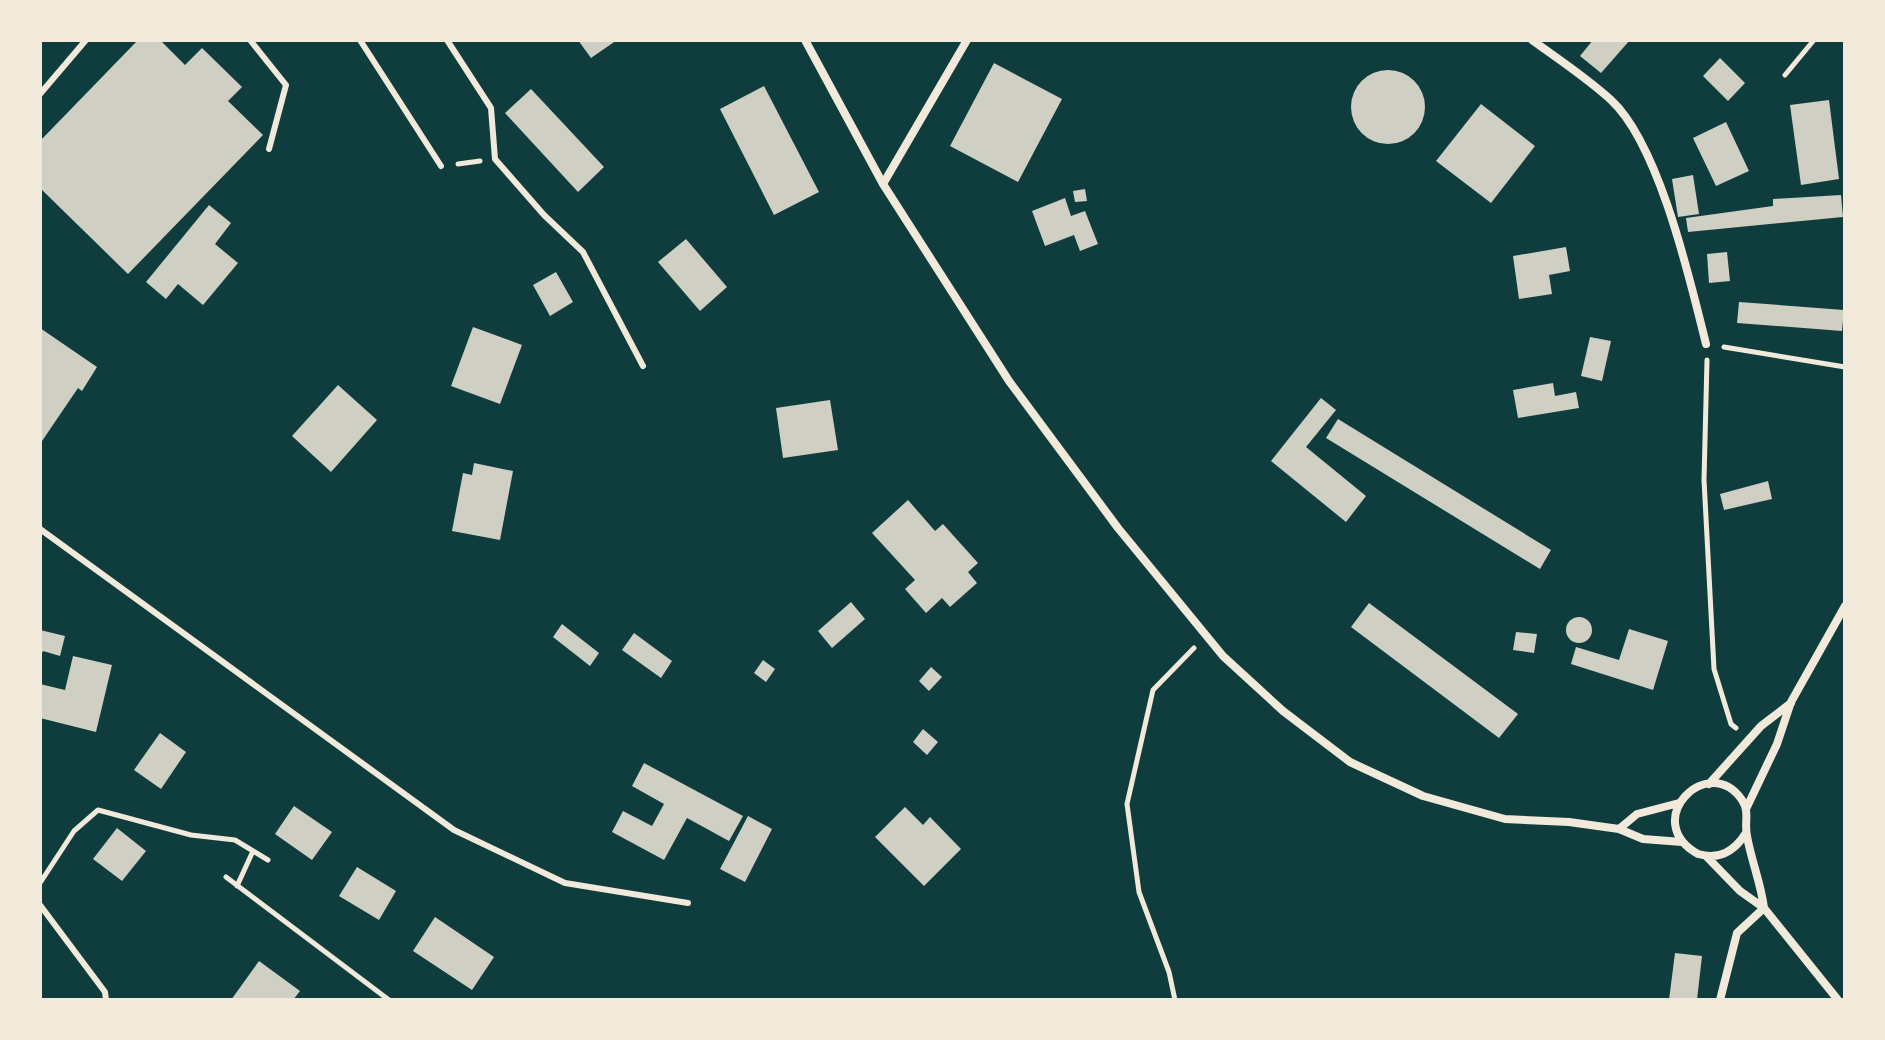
<svg xmlns="http://www.w3.org/2000/svg" width="1885" height="1040" viewBox="0 0 1885 1040" font-family="Georgia,serif">
  <style>
    .building { fill: #cfcfc3 }
    .lines { fill: none; stroke-linecap: round; stroke-linejoin: round }
    .path { stroke: #f1e9da; stroke-width: 5 }
    .service { stroke: #f1e9da; stroke-width: 6 }
    .minor { stroke: #f1e9da; stroke-width: 8 }
  </style>
  <rect width="100%" height="100%" fill="#0f3d3e"/>
  <path class="building" d="M138,40h22l25,25 17,-17 40,39 -14,14 35,34 -135,139 -88,-86v-47z
    M578,40h39l-26,18z
    M1593,40h37l-29,33 -21,-17z
    M1720,58l25,25 -17,18 -25,-25z
    M994,63l68,36 -44,83 -68,-36z
    M1351 107a37 37 0 1 1 74 0a37 37 0 1 1-74 0Z
    M764,86l55,106 -45,23 -54,-106z
    M531,89l73,78 -26,25 -73,-79z
    M1829,100l10,79 -38,6 -11,-80z
    M1481,104l54,42 -44,57 -55,-42z
    M1726,122l23,49 -33,15 -23,-48z
    M1693,175l6,39 -21,3 -6,-38z
    M1085,189l2,12 -12,1 -2,-11z
    M1841,195l2,22 -155,15 -2,-14 87,-12v-7z
    M1065,198l6,18 14,-5 13,33 -18,7 -6,-16 -29,11 -13,-35z
    M209,205l22,18 -16,21 23,19 -35,42 -25,-21 -12,15 -20,-17z
    M686,239l41,48 -27,24 -42,-49z
    M1566,247l4,24 -21,4 3,19 -33,5 -6,-43z
    M1727,252l3,29 -21,2 -2,-29z
    M556,272l17,30 -23,14 -17,-31z
    M1739,302l105,8 -2,21 -105,-8z
    M473,327l49,18 -22,59 -49,-18z
    M40,328l57,39 -15,24 -4,-3 -38,56z
    M1590,337l21,4 -9,40 -21,-5z
    M1553,383l2,13 21,-4 3,16 -61,10 -5,-28z
    M338,385l39,35 -46,52 -39,-36z
    M1321,398l15,12 -30,37 60,49 -20,26 -75,-61z
    M830,400l8,50 -55,8 -7,-50z
    M1338,419l213,131 -11,19 -214,-131z
    M474,463l39,8 -13,69 -48,-9 11,-58 9,2z
    M1768,481l4,18 -48,11 -4,-16z
    M908,500l27,31 8,-7 35,39 -10,9 9,11 -27,24 -8,-9 -16,15 -21,-24 10,-9 -43,-47z
    M851,602l14,17 -33,29 -14,-17z
    M1369,603l149,111 -19,24 -148,-111z
    M1566 630a13 13 0 1 1 26 0a13 13 0 1 1-26 0Z
    M562,624l37,29 -9,13 -37,-29z
    M1629,629l39,12 -15,49 -82,-26 5,-17 43,13z
    M40,630l25,6 -5,20 -17,-5 -3,6z
    M1516,632l21,2 -3,19 -21,-3z
    M634,633l38,28 -11,17 -39,-28z
    M73,656l39,9 -16,67 -56,-14v-34l25,6z
    M763,660l12,9 -9,13 -12,-9z
    M931,667l11,10 -13,14 -10,-10z
    M923,729l15,13 -11,13 -14,-13z
    M160,733l26,19 -25,37 -27,-19z
    M644,763l99,53 -14,25 -42,-23 -23,42 -52,-28 11,-21 29,15 12,-22 -32,-18z
    M294,806l38,26 -20,28 -37,-26z
    M905,807l18,18 7,-8 31,32 -37,37 -49,-49z
    M748,816l24,13 -27,53 -25,-13z
    M117,828l29,23 -24,30 -29,-22z
    M357,867l39,24 -17,29 -40,-24z
    M435,917l59,40 -22,33 -59,-39z
    M1675,953l27,3 -5,44h-28z
    M259,961l41,30 -7,9h-62z"/>
  <g class="lines">
    <path class="path" d="M1785,75l29,-35
      M458,164l22,-3
      M1724,347l121,20
      M1707,360l-3,120 10,189 17,55 5,4
      M226,877l163,123
      M40,883l34,-52 24,-21 93,25 44,5 33,20
      M237,886l16,-35
      M1175,1000l-6,-28 -30,-80 -12,-88 26,-114 41,-42"/>
    <path class="service" d="M250,40l36,45 -17,64
      M360,40l81,126
      M447,40l44,68 4,51 49,56 39,37 60,114
      M40,94l46,-54
      M40,529l414,301 111,53 123,20
      M40,905l65,87 1,8"/>
    <path class="minor" d="M805,40l78,144 126,197 109,147 105,128 60,55 67,51 73,34 82,23 64,3 50,7 24,10 39,3
      M1532,40c26,19 55,38 79,60 48,44 79,180 95,244
      M883,184l84,-144
      M1709,784l52,-58 30,-23
      M1746,809l31,-65 14,-42 54,-96
      M1619,829l18,-15 42,-11
      M1746,833c-12,19 -27,27 -48,21 -59,-33 10,-103 44,-54 8,12 2,23 5,36 4,24 14,47 17,72
      M1707,857l33,34 24,17 74,92
      M1720,1000l17,-67 27,-25"/>
  </g>
  <rect width="1885" height="1040" fill="none" stroke="#f1e9da" stroke-width="84"/>
</svg>
